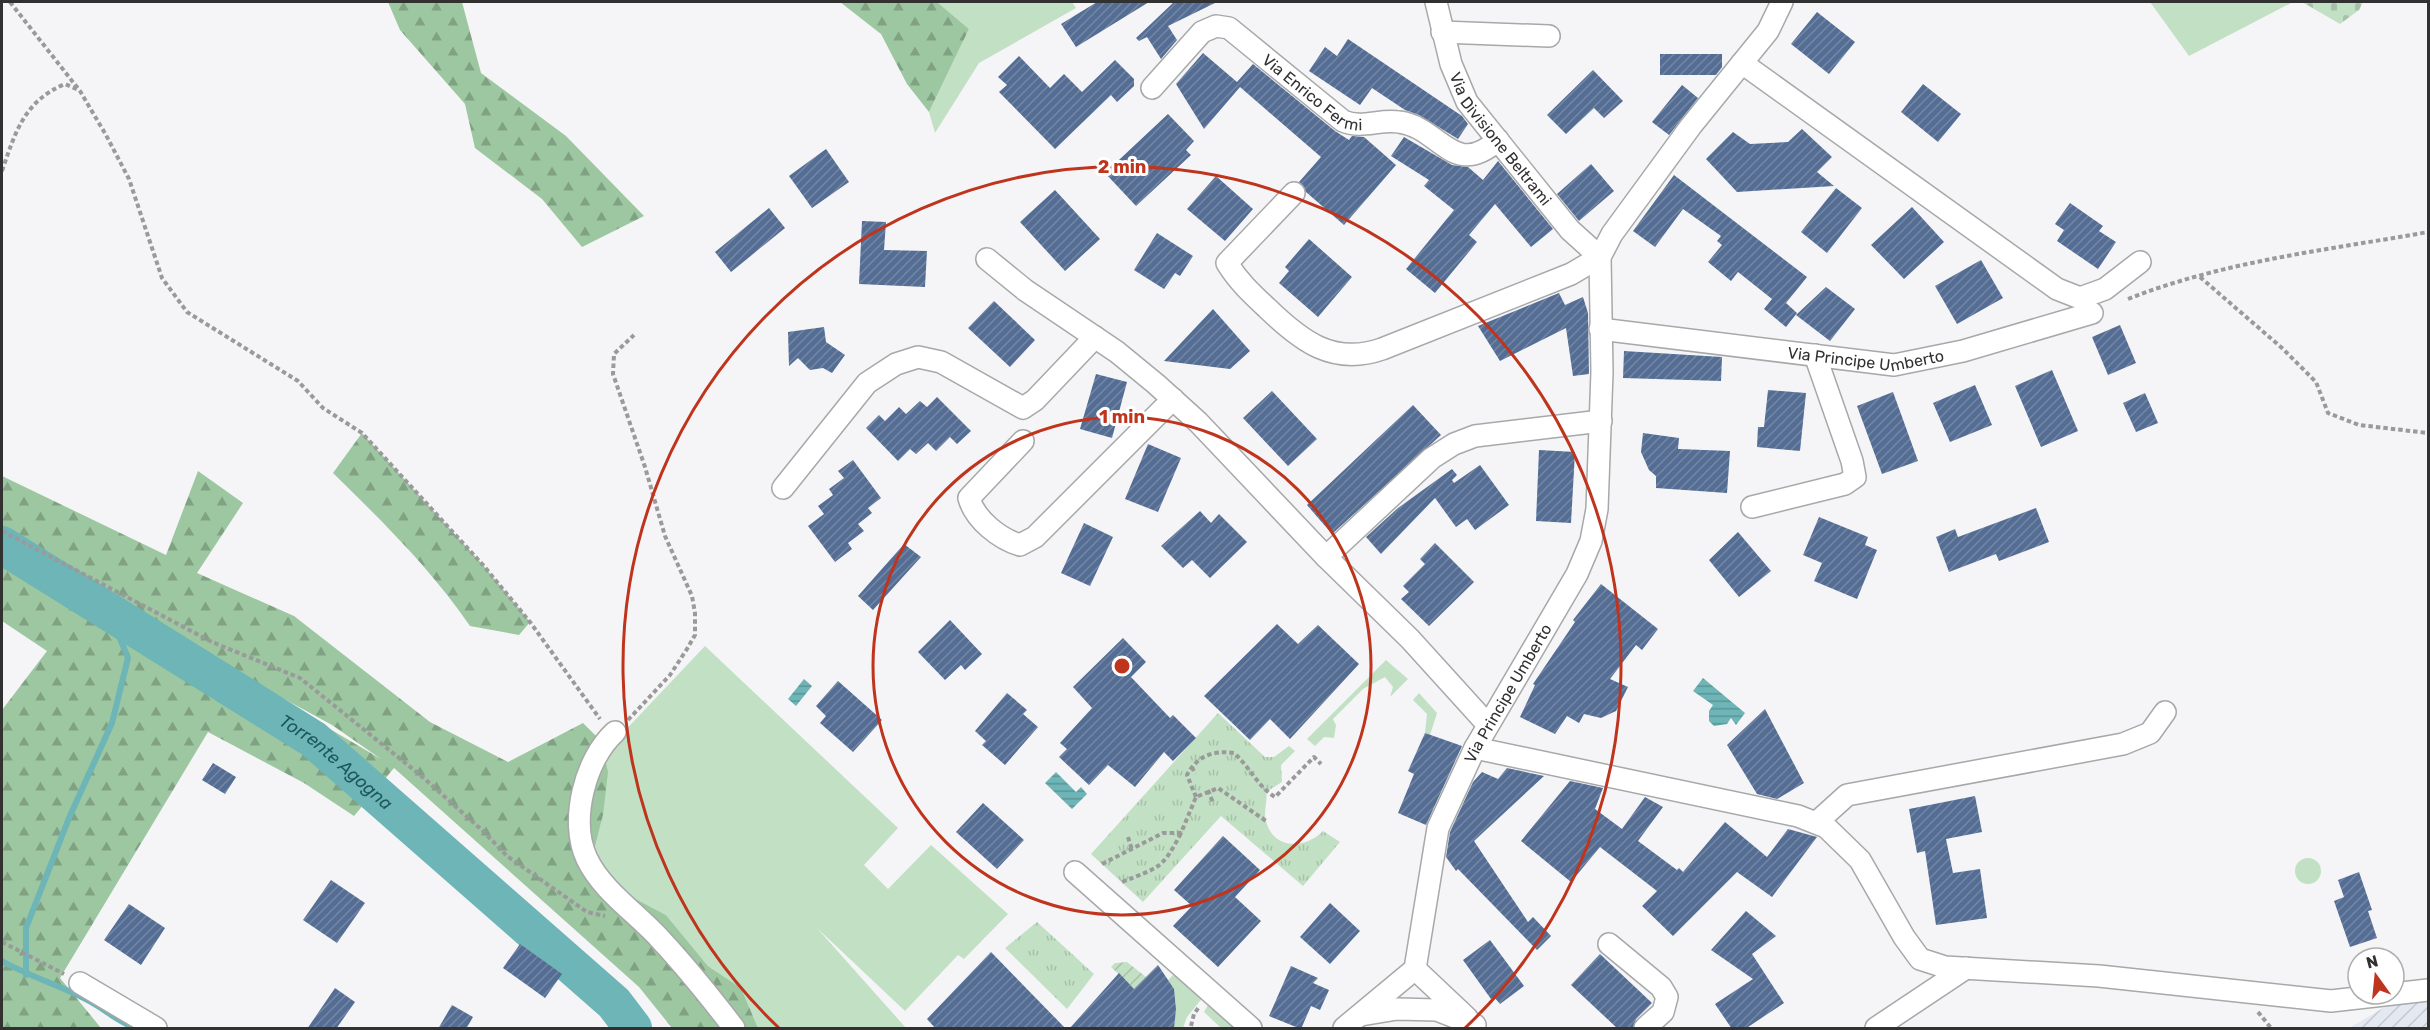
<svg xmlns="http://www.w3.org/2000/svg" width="2430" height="1030" viewBox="0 0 2430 1030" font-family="Rubik,sans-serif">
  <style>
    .industrial { fill: url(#industrial-furrows) }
    .grass { fill: #c2e0c4 }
    .forest { fill: url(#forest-firs) }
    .cemetery { fill: url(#cemetery-stones) }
    .park { fill: url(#park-tufts) }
    .garden { fill: url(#garden-furrows) }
    .water { fill: url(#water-rules) }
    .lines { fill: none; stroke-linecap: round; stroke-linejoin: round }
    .stream { stroke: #6eb5b7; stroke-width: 6 }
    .river { stroke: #6eb5b7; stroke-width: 38 }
    .building { fill: url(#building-hatch) }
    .minor-casing { stroke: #a7a8a9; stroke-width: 24 }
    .path { stroke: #9a9a9b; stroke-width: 4; stroke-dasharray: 4.5 3; stroke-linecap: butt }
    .minor { stroke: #fff; stroke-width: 21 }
    .ring { fill: none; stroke: #bf341c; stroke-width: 3 }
    .labels { text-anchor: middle; stroke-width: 6; stroke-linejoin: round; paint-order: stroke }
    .street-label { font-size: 16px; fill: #313132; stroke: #fff }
    .water-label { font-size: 18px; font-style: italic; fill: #1d595c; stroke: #fff }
    .centre { fill: #bf341c; stroke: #fff; stroke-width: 3 }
    .ring-label { font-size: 18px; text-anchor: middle; font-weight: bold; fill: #bf341c; stroke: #fff; stroke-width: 6; stroke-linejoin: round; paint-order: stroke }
  </style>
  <defs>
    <pattern id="industrial-furrows" width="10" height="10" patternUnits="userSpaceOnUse" patternTransform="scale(1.5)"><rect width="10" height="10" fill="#e4e9f1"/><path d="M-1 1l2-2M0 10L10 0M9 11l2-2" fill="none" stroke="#c4c8cf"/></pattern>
    <pattern id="forest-firs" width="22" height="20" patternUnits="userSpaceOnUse" patternTransform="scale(1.5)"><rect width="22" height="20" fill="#9cc7a0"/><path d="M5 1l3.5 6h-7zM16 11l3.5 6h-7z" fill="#80a283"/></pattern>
    <pattern id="cemetery-stones" width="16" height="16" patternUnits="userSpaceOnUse" patternTransform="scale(1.5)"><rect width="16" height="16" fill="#c2e0c4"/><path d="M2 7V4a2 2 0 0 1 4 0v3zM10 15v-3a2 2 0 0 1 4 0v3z" fill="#a7c1a9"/></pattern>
    <pattern id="park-tufts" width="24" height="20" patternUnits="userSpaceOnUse" patternTransform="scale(1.5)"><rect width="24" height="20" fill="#c2e0c4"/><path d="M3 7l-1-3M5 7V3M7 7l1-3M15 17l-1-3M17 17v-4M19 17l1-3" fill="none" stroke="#a7c1a9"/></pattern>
    <pattern id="garden-furrows" width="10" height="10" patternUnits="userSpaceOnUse" patternTransform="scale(1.5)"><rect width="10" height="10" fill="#c2e0c4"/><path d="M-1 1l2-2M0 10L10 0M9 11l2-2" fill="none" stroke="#a7c1a9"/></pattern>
    <pattern id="water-rules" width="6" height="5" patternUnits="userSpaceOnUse" patternTransform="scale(1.5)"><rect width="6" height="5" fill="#6eb5b7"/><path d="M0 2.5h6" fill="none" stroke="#5b9495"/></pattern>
    <pattern id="building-hatch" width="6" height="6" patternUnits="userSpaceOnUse" patternTransform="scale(1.5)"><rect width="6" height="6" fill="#546d95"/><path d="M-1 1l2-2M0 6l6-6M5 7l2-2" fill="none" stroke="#7586a2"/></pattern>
  </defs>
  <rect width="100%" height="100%" fill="#f5f5f7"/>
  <path class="industrial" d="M2428,982v46h-79z"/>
  <path class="grass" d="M937,2h135l4,6 -97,55 -44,70 -6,-21 40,-83z
    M2150,2h143l-104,54z
    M705,646l193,182 -34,37 24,24 43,-44 77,69 -44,45 -6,-4 -53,56 -88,-83 89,100h-148l-17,-40 -33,-22 -42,-51 -66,-35 -5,-33 8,-32 -2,-74 16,-2z
    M1386,660l22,19 -18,18 3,-10 -8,-10 -22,12 -30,30 3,6 -2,13 -10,-1 -9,9 -8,-7z
    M1419,693l18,20 -7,22 -5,-2 2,-19 -14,-14z
    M2295 871a13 13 0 1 1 26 0a13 13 0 1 1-26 0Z
    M1177,971l27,25 -17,21 -4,11h-9c2,-17 4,-33 -6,-48z
    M1210,1001l28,27h-17l-17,-16z"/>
  <path class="forest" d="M388,2h74l19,71 85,63 78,80 -62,31 -40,-48 -67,-51 -10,-44 -65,-74z
    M840,2h97l32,27 -40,83 -22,-28 -26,-50z
    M362,433l121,132 47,57 -11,13 -49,-9c-39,-57 -88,-105 -137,-153z
    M198,471l45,32 -46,70 97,43 136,106 78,40 75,-39 18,18 7,31 -5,43 -8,32 5,33 66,35 42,51 33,22 17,40h-86l-33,-41 -245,-219 -40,48 -50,-33 -96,-51 -148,246 41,50h-99v-318l45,-59 -45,-30v-71l328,179 51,30 -49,-34 -330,-180v-69l164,79z"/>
  <path class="cemetery" d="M2302,2h61l-4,8 -19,14z"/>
  <path class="park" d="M1218,713l47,44h9l15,-11 6,5 -14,14 1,17 -16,10c2,10 -3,19 0,29 7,29 40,28 57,10l17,11 -37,44 -82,-70 -78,86 -52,-48z
    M1037,922l57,52 -27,35 -62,-61z"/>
  <path class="garden" d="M1127,962l19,15 -12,12 -23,-22 4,-4z"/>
  <path class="water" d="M1703,678l42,35 -9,12 -5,-7 -4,6 -13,2 -5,-5v-10l4,-6 -20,-14z
    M804,679l8,7 -16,20 -8,-7z
    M1056,772l20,20 5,-5 6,7 -15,15 -27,-26z"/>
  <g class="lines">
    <path class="stream" d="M2,961c28,16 61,25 89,41 16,9 26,19 44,26
      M26,975v-47l43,-110 43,-95 16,-65 -19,-46"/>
    <path class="river" id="s1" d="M2,545l311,194 301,264 19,25"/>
  </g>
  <path class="building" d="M1097,2h52l-73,45 -15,-23z
    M1174,2h43l-49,24 9,14 -16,19 -14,-22 -8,4 -3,-3z
    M1817,12l38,30 -26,32 -38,-30z
    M1348,39l114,77 6,8 -10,15 -39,-24 -14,-5 -33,-22 -12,17 -51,-34 16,-24 12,9z
    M1203,53l34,29 16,-18 82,67 14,9 3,-4 12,1 32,28 -52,60 -38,-33 -7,-10 22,-25 -81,-70 -36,42 -28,-45z
    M1660,54h62v13l-6,8h-56z
    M1019,56l31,32 14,-14 18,18 33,-32 19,19v7l-17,16 -6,-7 -56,54 -56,-57 8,-7 -9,-8z
    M1593,70l30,31 -19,17 -10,-10 -28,26 -19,-19z
    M1923,84l38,30 -23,28 -37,-30z
    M1682,85l16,13 -29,37 -17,-13z
    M1168,114l26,27 -8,9 5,5 -55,51 -31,-33z
    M1802,129l30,28 -15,15 17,14 -97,6 -31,-33 27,-27 17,12 38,-2z
    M1404,137l48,28 16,2 15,13 15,-19 55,68 -22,18 -36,-43 -26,31 8,7 -42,51 -29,-24 48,-59 -30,-24 5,-6 -38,-24z
    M826,149l23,33 -37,26 -23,-32z
    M1591,164l23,27 -35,30 -22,-27z
    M1674,175l133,102 -21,26 11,10 -11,14 -22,-18 8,-10 -34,-27 -7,9 -23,-19 14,-17 -5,-4 4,-5 -38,-27 -28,38 -22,-16z
    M1216,176l37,33 -28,32 -38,-32z
    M1836,188l26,20 -35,45 -26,-21z
    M1055,190l45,49 -35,32 -45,-49z
    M2070,203l33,23 -4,5 17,11 -18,27 -41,-28 7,-11 -9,-6z
    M1912,207l32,35 -40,37 -33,-34z
    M769,208l16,20 -54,44 -16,-20z
    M862,221l24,1 -2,28 43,1 -2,36 -66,-3z
    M1157,233l36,23 -13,20 -5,-3 -11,16 -30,-19z
    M1309,239l43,38 -34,40 -39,-34 10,-12 -4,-4z
    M1981,260l22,38 -46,26 -22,-38z
    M1826,287l29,22 -25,32 -34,-26z
    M1559,293l6,12 18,-8 5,16 1,61 -16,2 -7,-48 -66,33 -22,-35z
    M994,301l41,39 -25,27 -42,-39z
    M1213,309l37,42 -20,18 -66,-8z
    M2120,325l16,38 -28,12 -16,-38z
    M824,327l2,15 19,13 -13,18 -9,-5 -13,2 -12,-12 -9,8 -1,-34z
    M1624,351l98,6 -1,24 -98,-3z
    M2052,370l26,61 -37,16 -26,-61z
    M1096,374l31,8 -15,56 -32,-9z
    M1975,385l17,40 -42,17 -17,-39z
    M1768,390l38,3 -6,58 -43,-4 1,-20h6z
    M1272,391l45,48 -29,27 -45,-48z
    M1893,392l25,69 -36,13 -25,-68z
    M2145,393l13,30 -22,9 -13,-29z
    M937,397l34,34 -14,13 -7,-7 -14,14 -8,-8 -12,11 -6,-5 -12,12 -32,-33 13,-13 6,6 14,-14 7,7 14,-13 7,6z
    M1413,405l28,30 -109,99 -25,-29z
    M1643,433l36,5 -1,11 52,2 -3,42 -71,-5v-12l-7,-6 -8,-18z
    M1148,444l33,14 -23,54 -33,-13z
    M1539,450l36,2 -4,71 -35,-2z
    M853,460l28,38 -13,10 4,5 -14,11 6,7 -16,12 4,6 -17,13 -27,-36 16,-12 -6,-8 15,-11 -4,-6 15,-11 -6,-7z
    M1480,465l29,40 -34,25 -8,-11 -11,8 -21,-29 -54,56 -15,-17 32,-29 54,-39 5,6 -5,5 2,3z
    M2036,508l13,34 -50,19 -3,-7 -47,18 -13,-35 19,-8 3,8z
    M1200,511l11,12 8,-9 28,28 -37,36 -18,-18 -9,8 -22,-22z
    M1819,517l49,20 -3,8 12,5 -20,49 -43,-18 8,-18 -19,-8z
    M1084,523l29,14 -23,49 -29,-13z
    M1738,532l33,39 -32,26 -30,-37z
    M1435,543l39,39 -45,44 -28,-27 8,-7 -6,-6 22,-22 -5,-5z
    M904,544l17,13 -48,53 -15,-14z
    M1601,584l57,45 -16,21 -6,-5 -26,34 18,8 -12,24 -15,7 -17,-4 -5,9 -12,-7 -12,18 -35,-17 15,-32 -2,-1 42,-62 -2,-2z
    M950,620l32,34 -17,16 -4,-5 -16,15 -27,-28z
    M1277,624l21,20 20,-19 41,39 -69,75 -20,-20 -20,21 -46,-44z
    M1123,638l23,24 -15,15 39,41 3,-3 23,23 -23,23 -9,-9 -29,35 -27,-22 -19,20 -30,-28 8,-8 -7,-6 32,-35 -19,-21z
    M838,681l44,39 -29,32 -33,-29 6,-7 -10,-10z
    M1007,693l20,17 -4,4 15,13 -33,38 -23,-20 4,-4 -11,-10z
    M1765,709l39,74 -27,16 -20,-5 -30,-49z
    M1425,733l37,13 -36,79 -28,-12 16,-39 -6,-3z
    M213,763l23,14 -11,17 -23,-14z
    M1507,768l37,8 -70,65 54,81 5,-5 18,19 -14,14 -79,-81 -2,2 -10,-14 4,-25 23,-50 9,-10 16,7z
    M1570,781l33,7 -8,21 27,20 23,-32 18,10 -25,34 39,29 2,-2 4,4 42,-50 42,35 21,-28 29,8 -45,60 -35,-25 -64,64 -31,-30 15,-15 -57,-44 -29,35 -50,-41z
    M1975,796l7,36 -36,7 7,34 27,-4 7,49 -51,7 -11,-74 -8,2 -8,-44z
    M983,803l41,37 -27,29 -41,-37z
    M1223,836l37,34 -25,27 26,24 -43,46 -45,-41 19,-20 -18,-16z
    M2359,872l13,38 -4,1 9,27 -27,9 -16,-46 10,-4 -6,-17z
    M331,880l34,23 -28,40 -34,-23z
    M1330,903l30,28 -30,33 -30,-27z
    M129,904l36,24 -24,37 -37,-25z
    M1746,911l30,25 -24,18 32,49 -39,26h-13l-17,-25 38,-25 -42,-29z
    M1490,940l34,46 -24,18 -6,-7 -3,2 -28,-39z
    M520,944l42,30 -17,24 -42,-30z
    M991,952l75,77h-130l-9,-10z
    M1600,954l52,49 -16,16 -3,10h-15l-47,-44z
    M1158,965l16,24 2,20 -2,20h-105l50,-56 15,16z
    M1291,966l27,12 -5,5 16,7 -9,20 -9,-4 -10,23 -32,-13z
    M335,988l20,14 -19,27h-29z
    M452,1005l21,12 -7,12h-28z"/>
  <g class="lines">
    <g class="minor-casing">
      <g id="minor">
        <path id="s2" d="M1436,2l15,62 16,38 103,128 30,27"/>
        <path d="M1442,32l107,4"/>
        <path d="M1742,63l315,226 23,9 25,-9 35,-27"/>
        <path id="s3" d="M1152,88l50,-56 14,-6 13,2 114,93c19,8 36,-2 56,1 41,5 54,58 99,18"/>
        <path d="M1294,193l-67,70c11,18 25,31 40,45 34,33 66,58 115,41l189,-75 29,-17"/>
        <path d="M987,259l38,31 92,62 39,32 42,38 128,135 84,82 78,86"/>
        <path id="s4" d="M1600,329l294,36 69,-14 129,-38"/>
        <path d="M1023,441l-54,57c6,22 31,41 51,47l15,-8 138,-138"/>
        <path d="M783,488l84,-105 29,-19 22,-7 23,5 82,46 12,-8 60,-63"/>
        <path d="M1752,507l93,-23 10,-7 -3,-16 -37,-106"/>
        <path d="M1326,557l106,-99 22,-14 21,-8 126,-15"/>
        <path d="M615,732c-30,27 -46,89 -28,127 16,33 50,54 74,81 26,28 50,58 73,88"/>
        <path d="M1475,748l323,68 28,11 34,33 44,77 16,22 25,8 154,9 232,25 97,-11"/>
        <path d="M1816,823l31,-28 276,-51 27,-11 15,-21"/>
        <path d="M1075,872l176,156"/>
        <path d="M1609,944l52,43 6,10 -4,15 -18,16"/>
        <path d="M1415,969l52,49"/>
        <path d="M80,983l76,45"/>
        <path d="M1361,1015l36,-6 40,1 38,15"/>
        <path id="s5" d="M1344,1028l71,-59 23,-141 37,-80 102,-174 14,-33 6,-32 5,-137 -2,-115 12,-23 79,-108 77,-95 14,-29"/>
        <path d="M1876,1028l90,-60"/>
      </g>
    </g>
    <path class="path" d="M10,2l70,89 26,44 23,44 33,99 25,34 111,69 25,27 39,25 121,132 47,57 70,97
      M2,171c13,-38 22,-70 63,-87l14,6
      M2200,277l82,71 34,34 12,31 31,12 69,8
      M2128,299c96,-38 200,-49 300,-67
      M2,531l210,111 88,36 119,96 63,56 25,26 80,56 18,4
      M628,720l42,-45 17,-26 8,-14v-22l-3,-17 -27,-60 -20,-69 -32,-93 1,-20 20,-19
      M1192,767l3,7
      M1208,790l5,13
      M1196,797l-9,-22c10,-19 26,-25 47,-22 15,13 24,34 41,44l39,-40 7,7
      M1128,837l4,13
      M1102,864l61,-31h18l15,-36 22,-9 48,33
      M1122,882c37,-15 40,-12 59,-49
      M2,942l62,32
      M2258,1012l13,16
      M1191,1026l3,-12 5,-7"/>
    <use href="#minor" class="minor"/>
  </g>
  <g class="ring">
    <circle cx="1122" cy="666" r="249"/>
    <path d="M779 1028A499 499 0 1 1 1465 1028"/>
  </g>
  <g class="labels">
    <g class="street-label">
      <text dy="6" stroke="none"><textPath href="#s3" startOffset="210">Via Enrico Fermi</textPath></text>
      <text dy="6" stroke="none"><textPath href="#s2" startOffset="154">Via Divisione Beltrami</textPath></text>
      <text dy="6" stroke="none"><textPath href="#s4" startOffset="268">Via Principe Umberto</textPath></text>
      <text dy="6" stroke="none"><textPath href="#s5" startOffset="387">Via Principe Umberto</textPath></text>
    </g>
    <g class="water-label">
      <text dy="6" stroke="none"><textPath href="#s1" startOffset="399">Torrente Agogna</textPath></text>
    </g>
  </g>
  <circle cx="1122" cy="666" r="9" class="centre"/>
  <g class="ring-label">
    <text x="1122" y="173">2 min</text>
    <text x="1122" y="423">1 min</text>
  </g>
  <rect width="2430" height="1030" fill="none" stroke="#313132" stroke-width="6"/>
  <g transform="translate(2376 976) rotate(345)"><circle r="28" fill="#ffffff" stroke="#adadad" stroke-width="1.5"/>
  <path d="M0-4.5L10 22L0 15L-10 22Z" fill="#bf341c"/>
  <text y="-9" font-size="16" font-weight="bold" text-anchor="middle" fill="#313132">N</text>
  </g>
</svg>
